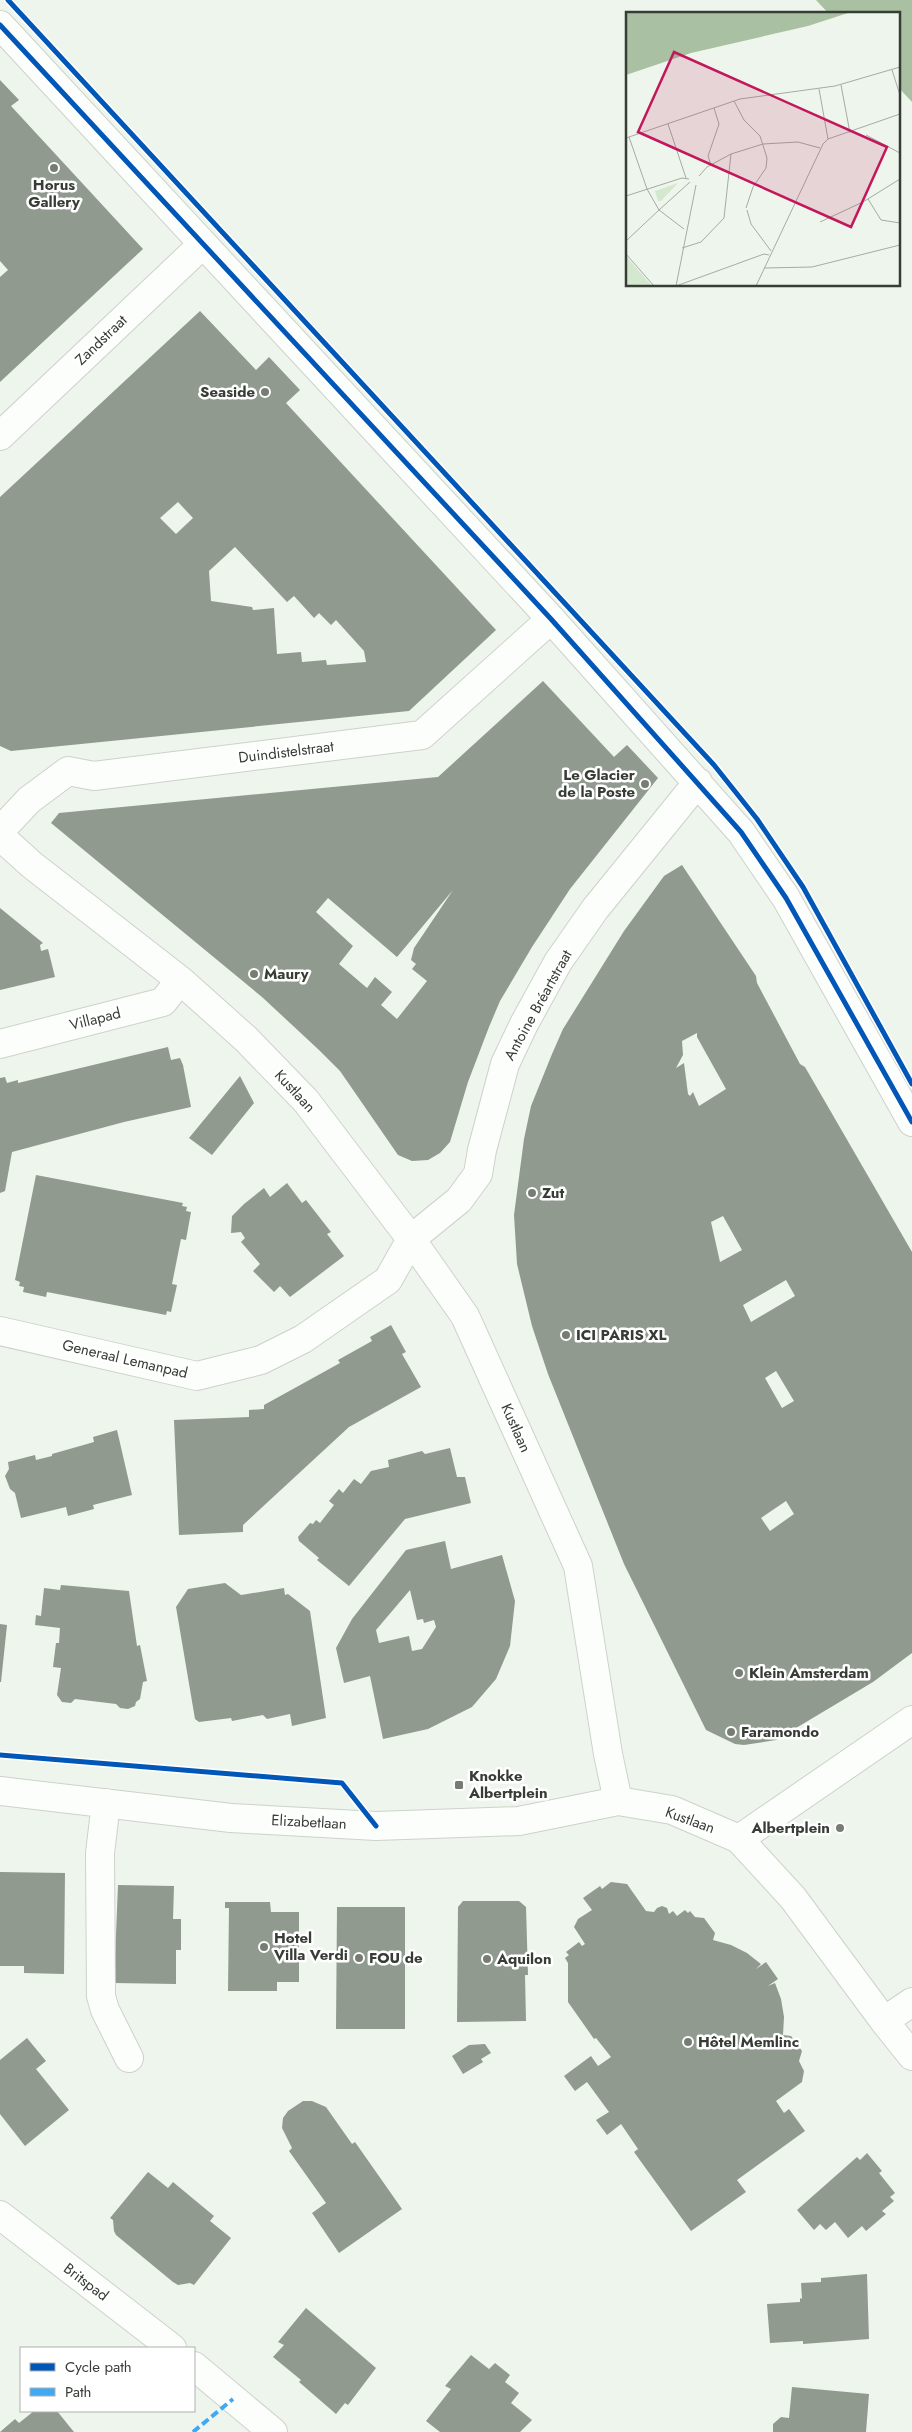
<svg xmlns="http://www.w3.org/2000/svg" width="912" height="2432" viewBox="0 0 912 2432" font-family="Jost,sans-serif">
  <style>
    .water { fill: #a9c1a2 }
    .building { fill: #919a8f; fill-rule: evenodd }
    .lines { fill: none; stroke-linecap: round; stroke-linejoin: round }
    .minor-casing { stroke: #cdd2cb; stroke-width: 30 }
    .minor { stroke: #fcfefc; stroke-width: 28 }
    .quiet { stroke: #3fa9f5; stroke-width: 4; stroke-dasharray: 8 4; stroke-linecap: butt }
    .cycleway-casing { stroke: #fff; stroke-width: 8 }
    .cycleway { stroke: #0057b8; stroke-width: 5 }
    .poi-dot { fill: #777d75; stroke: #fff; stroke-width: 2 }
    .labels { text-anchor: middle; stroke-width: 5; stroke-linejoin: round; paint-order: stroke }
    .poi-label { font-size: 15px; font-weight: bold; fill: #373c35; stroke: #fff; text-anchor: start }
    .street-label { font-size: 15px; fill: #373c35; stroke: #fff }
    .inset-road { fill: none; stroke: #a5aba3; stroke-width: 1 }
    .view { fill: #c2185b; fill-opacity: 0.15; stroke: #c2185b; stroke-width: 2.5 }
    .inset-edge { fill: none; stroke: #373c35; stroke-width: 2.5 }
  </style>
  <rect width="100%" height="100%" fill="#eef5ec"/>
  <path class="water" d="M816,0h96v102l-14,-15v-73h-69z"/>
  <path class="building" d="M0,80l19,20 -8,6 132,143 -143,133v-105l8,-7 -8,-9z
    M200,311l56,59 13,-13 31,33 -14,13 210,227 -87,81 -398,40 -11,-5v-249zM178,502l15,16 -17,16 -16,-16zM235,547l52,55 7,-6 20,22 5,-5 12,12 5,-5 28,31 2,11 -39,3 -1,-5 -24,2 -1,-10 -24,2 -3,-46 -21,2 -1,-3 -41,-6 -2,-30z
    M543,681l71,76 13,-12 31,33 -88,111 -38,58 -32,54 -11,26 -21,55 -18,60 -10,11 -12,7 -16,1 -14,-6 -58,-84 -21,-21 -57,-53 -211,-174 8,-10 379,-36zM453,890l-39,58 -3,12 5,4 -4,5 15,12 -30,38 -16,-14 11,-13 -17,-15 -8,11 -28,-24 14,-18 -37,-34 12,-14 69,59z
    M682,865l74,111 1,7 43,81 5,3 107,185v401l-39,29 -97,58 -32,5 -9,-1 -29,-14 -82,-166 -76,-190 -16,-48 -15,-62 -3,-49 10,-76 7,-33 21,-52 11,-25 61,-98 40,-55zM697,1033v4l29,52 -27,17 -6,-14 -3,4 -2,-2 -4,-31 -8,5 7,-13 -1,-14zM723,1216l19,34 -22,12 -9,-40zM786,1280l9,16 -44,26 -8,-17zM776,1371l18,30 -12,7 -17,-30zM786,1501l8,13 -24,17 -9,-13z
    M0,908l43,35 -3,2 1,6 7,-2 7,28 -55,13z
    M168,1047l3,13 9,-2 3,7 8,42 -67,15 -112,30 -7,39 -5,2v-115l5,-1 2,6 11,-3v3z
    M240,1076l14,27 -42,52 -23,-17z
    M36,1175l147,28 -1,3 5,1 -1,4 5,1 -5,28 -5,-1 -9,45 5,1 -6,27 -4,-1 -1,4 -119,-23 -1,5 -23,-5 1,-5 -5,-1 1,-4 -5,-2z
    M287,1183l15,20 4,-3 25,32 -4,2 17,22 -54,41 -10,-11 -6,6 -21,-21 7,-7 -19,-22 4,-4 -4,-6 -10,1 1,-17 12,-12 20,-16 6,9z
    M391,1325l15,27 -4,2 19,33 -72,40 -106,98v7l-64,3 -5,-115 75,-3v-7l15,-1v-4l76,-42 -2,-3 34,-19 -2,-4z
    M117,1430l15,65 -39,10 1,4 -26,7 -2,-9 -45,11 -6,-25 -5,-4 -5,-13 4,-7 -1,-7 27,-7 1,5 16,-4v-2l42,-12 -1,-5z
    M450,1448l7,29h8l6,26 -66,16 -56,67 -32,-26 2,-2 -20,-17 -1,-4 12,-14 3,1 3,-4 4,3 14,-18 -5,-4 10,-12 4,4 11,-14 7,5 10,-13 18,-4 -1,-7 34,-9 3,3z
    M445,1541l6,28 51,-14 13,46 -5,45 -14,33 -24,28 -44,22 -45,10 -13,-63 -26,7 -8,-35 16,-29 54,-69zM410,1590l7,30 6,-1 1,4 10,-3 2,7 -14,22 -10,2 -3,-15 -30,7 -3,-13z
    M225,1583l16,12 43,-7 1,7 3,-1 22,17 16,107 -34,8 -2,-12 -23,5 -4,-4 -31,6 -1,-3 -32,4 -4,-3 -19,-112 12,-18z
    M61,1585l68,6 8,55 3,-1 7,36 -4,1 -3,17 -4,3 -1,4 -7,3 -8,-1 -4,-4 -41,-5 -4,4 -9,-1 -5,-7 4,-27 -8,-1 3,-24h3l1,-15 -25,-3 1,-10 5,1 3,-28 16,2z
    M0,1624l7,1 -6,57h-1z
    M0,1872l65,1 -1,101 -40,-1v-7h-24z
    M611,1882l16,2 19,27 8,1 3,-4 5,-2 5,2 2,6 4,-3 4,5 8,-6 3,3 2,-2 5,6 9,1 11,15 -2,7 18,5 16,8 14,11 -5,5 10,-7 12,17 -10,7 7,-3 6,16 3,18 -1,18 8,1 11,15 -3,10 5,10 -2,11 -26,19 8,12 5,-4 16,22 -68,49 9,12 -55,39 -57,-79 4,-3 -17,-25 -14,11 -11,-15 13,-8 -22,-30 -12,9 -11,-15 27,-20 7,10 13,-9 -15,-19 -2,1 -26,-37v-39l-3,-5 4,-3 -3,-3 13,-10 3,4 3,-2 -11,-17 4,-8 14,-9 -9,-12 17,-12 2,3z
    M118,1885l56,1 -1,33h8v31h-5v34l-62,-1z
    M463,1901h56l7,6 2,68h-3l1,46 -69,1 1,-115z
    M225,1902h45l1,10h28v70h-22v9h-49l1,-83h-4z
    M337,1907h68v122h-69z
    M27,2038l19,23 -10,8 33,41 -44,36 -25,-32v-54z
    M485,2044l6,9 -10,6 2,3 -20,12 -11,-18 17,-11z
    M303,2101h9l14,6 26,37 3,-2 47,67 -63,44 -27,-40 14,-10 -37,-52 3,-3 -10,-20 1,-10 5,-7z
    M867,2153l15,18 -3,2 16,20 -5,4 4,4 -12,10 4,3 -20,17 -4,-5 -14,12 -13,-16 -9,8 -6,-6 -6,6 -17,-20 60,-53 3,3z
    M148,2172l20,16 5,-6 41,34 -4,5 21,17 -37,47 -4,-2 -12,2 -5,-3 -57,-47 -2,-4 -1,-11 -3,-2z
    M867,2274l2,65 -66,5v-3l-33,2 -3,-39 33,-2v-4l2,1 -1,-16 20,-1v-4z
    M306,2308l70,60 -28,37 -3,-2 -9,11 -37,-32 2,-2 -28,-23 11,-12 -6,-3z
    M471,2355l18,14 6,-6 15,12 -5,7 14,11 -8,10 21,17 -12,12h-80l-14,-11 25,-32 -6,-3z
    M792,2387l77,7 -3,38h-93v-8l8,-7 8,1z
    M34,2411h23l17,21h-74l15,-13 4,4z"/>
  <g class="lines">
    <g class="minor-casing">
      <path id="minor" d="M0,25l551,594 190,213 45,66 126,224
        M0,436l203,-192
        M0,831l29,-31 39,-29 26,5 328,-41 129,-116
        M0,836l32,29 148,115 66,59 60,62 105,138 54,77 113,250 30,188 10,47
        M0,1044l163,-42 17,-22
        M0,1331l197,45 64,-16 42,-21 85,-59 23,-41 48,-39 19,-26 4,-24 23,-86 19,-40 34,-62 37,-53 103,-127
        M0,1791l231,27 145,8 143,-5 99,-20 54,9 67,29 54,59 91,123 28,35
        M106,1803l-6,50 1,143 4,14 24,48
        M739,1839l173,-119
        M884,2021l28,-19
        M0,2215l172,133
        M194,2366l79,66"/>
    </g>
    <use href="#minor" class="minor"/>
    <path class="quiet" d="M193,2432l40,-33"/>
    <g class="cycleway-casing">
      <path id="cycleway" d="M8,0l706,765 43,54 46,68 109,197
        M0,25l551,594 190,213 45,66 126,224
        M0,1755l342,28 34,43"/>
    </g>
    <use href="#cycleway" class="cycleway"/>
  </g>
  <g class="poi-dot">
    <circle cx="54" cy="168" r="5"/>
    <circle cx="265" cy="392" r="5"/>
    <circle cx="645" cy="784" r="5"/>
    <circle cx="254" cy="974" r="5"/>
    <circle cx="532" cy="1193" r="5"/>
    <circle cx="566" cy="1335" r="5"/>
    <circle cx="739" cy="1673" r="5"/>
    <circle cx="731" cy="1732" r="5"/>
    <rect x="454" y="1780" width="10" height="10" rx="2.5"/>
    <circle cx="840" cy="1828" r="5"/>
    <circle cx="264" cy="1947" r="5"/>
    <circle cx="359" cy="1958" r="5"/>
    <circle cx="487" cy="1959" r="5"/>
    <circle cx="688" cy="2042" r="5"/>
  </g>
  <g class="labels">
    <g class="poi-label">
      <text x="54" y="190" text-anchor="middle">Horus<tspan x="54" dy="17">Gallery</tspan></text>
      <text x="255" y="397" text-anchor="end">Seaside</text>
      <text x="635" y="780" text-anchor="end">Le Glacier<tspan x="635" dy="17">de la Poste</tspan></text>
      <text x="264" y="979">Maury</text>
      <text x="542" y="1198">Zut</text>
      <text x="576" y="1340">ICI PARIS XL</text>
      <text x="749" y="1678">Klein Amsterdam</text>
      <text x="741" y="1737">Faramondo</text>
      <text x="469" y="1781">Knokke<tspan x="469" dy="17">Albertplein</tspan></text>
      <text x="830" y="1833" text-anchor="end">Albertplein</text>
      <text x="274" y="1943">Hotel<tspan x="274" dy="17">Villa Verdi</tspan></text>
      <text x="369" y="1963">FOU de</text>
      <text x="497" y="1964">Aquilon</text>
      <text x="698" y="2047">Hôtel Memlinc</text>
    </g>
    <g class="street-label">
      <text transform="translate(101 340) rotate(-44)" y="5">Zandstraat</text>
      <text transform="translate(286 752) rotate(-7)" y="5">Duindistelstraat</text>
      <text transform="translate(538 1005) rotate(-61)" y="5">Antoine Bréartstraat</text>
      <text transform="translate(95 1019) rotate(-14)" y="5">Villapad</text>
      <text transform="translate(295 1091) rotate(47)" y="5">Kustlaan</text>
      <text transform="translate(125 1359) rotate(13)" y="5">Generaal Lemanpad</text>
      <text transform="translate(516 1428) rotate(66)" y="5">Kustlaan</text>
      <text transform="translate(690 1820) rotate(20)" y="5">Kustlaan</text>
      <text transform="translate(309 1822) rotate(3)" y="5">Elizabetlaan</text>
      <text transform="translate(86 2282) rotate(37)" y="5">Britspad</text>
    </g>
  </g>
  <g transform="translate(626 12)">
    <rect width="274" height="274" fill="#eef5ec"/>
    <path d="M52,171l-17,18h-3l-3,-10zM0,244l26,30h-26z" fill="#d4e8cf"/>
    <path d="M0,0h225l-43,14 -117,27 -65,22z" fill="#a9c1a2"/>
    <path class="inset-road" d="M266,58l8,25M215,73l9,48M193,77l9,50M108,89l10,19 16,16 7,22 -1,10 -13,19 -7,21M42,112l18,54M240,123l34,18M3,125l18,52 12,21 31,-28M0,126l114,-39 95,-13 65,-19M85,153l-3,-9 11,-32 -5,-16M73,164l8,-9 24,-13 32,-10 35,-2 22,6M0,184l56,-18 7,1M242,187l13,21 19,3M121,198l4,14 20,27M194,210l43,-20 37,-23M0,229l33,-31 25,19M56,236l19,-6 23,-24 7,-64M0,242l28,32M138,256l48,-1 88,-22M50,274l20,-101M50,274l88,-32 5,1M130,274l67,-142 5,-5 72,-25"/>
    <path class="view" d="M48,40l213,95 -36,80 -213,-95z"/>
    <rect width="274" height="274" class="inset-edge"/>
  </g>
  <rect x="20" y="2347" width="175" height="65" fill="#ffffff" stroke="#afb1ae"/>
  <rect x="30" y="2363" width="25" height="8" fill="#0057b8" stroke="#afb1ae"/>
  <text x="65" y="2372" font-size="15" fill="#373c35">Cycle path</text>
  <rect x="30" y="2388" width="25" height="8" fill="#3fa9f5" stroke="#afb1ae"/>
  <text x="65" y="2397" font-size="15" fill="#373c35">Path</text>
</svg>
